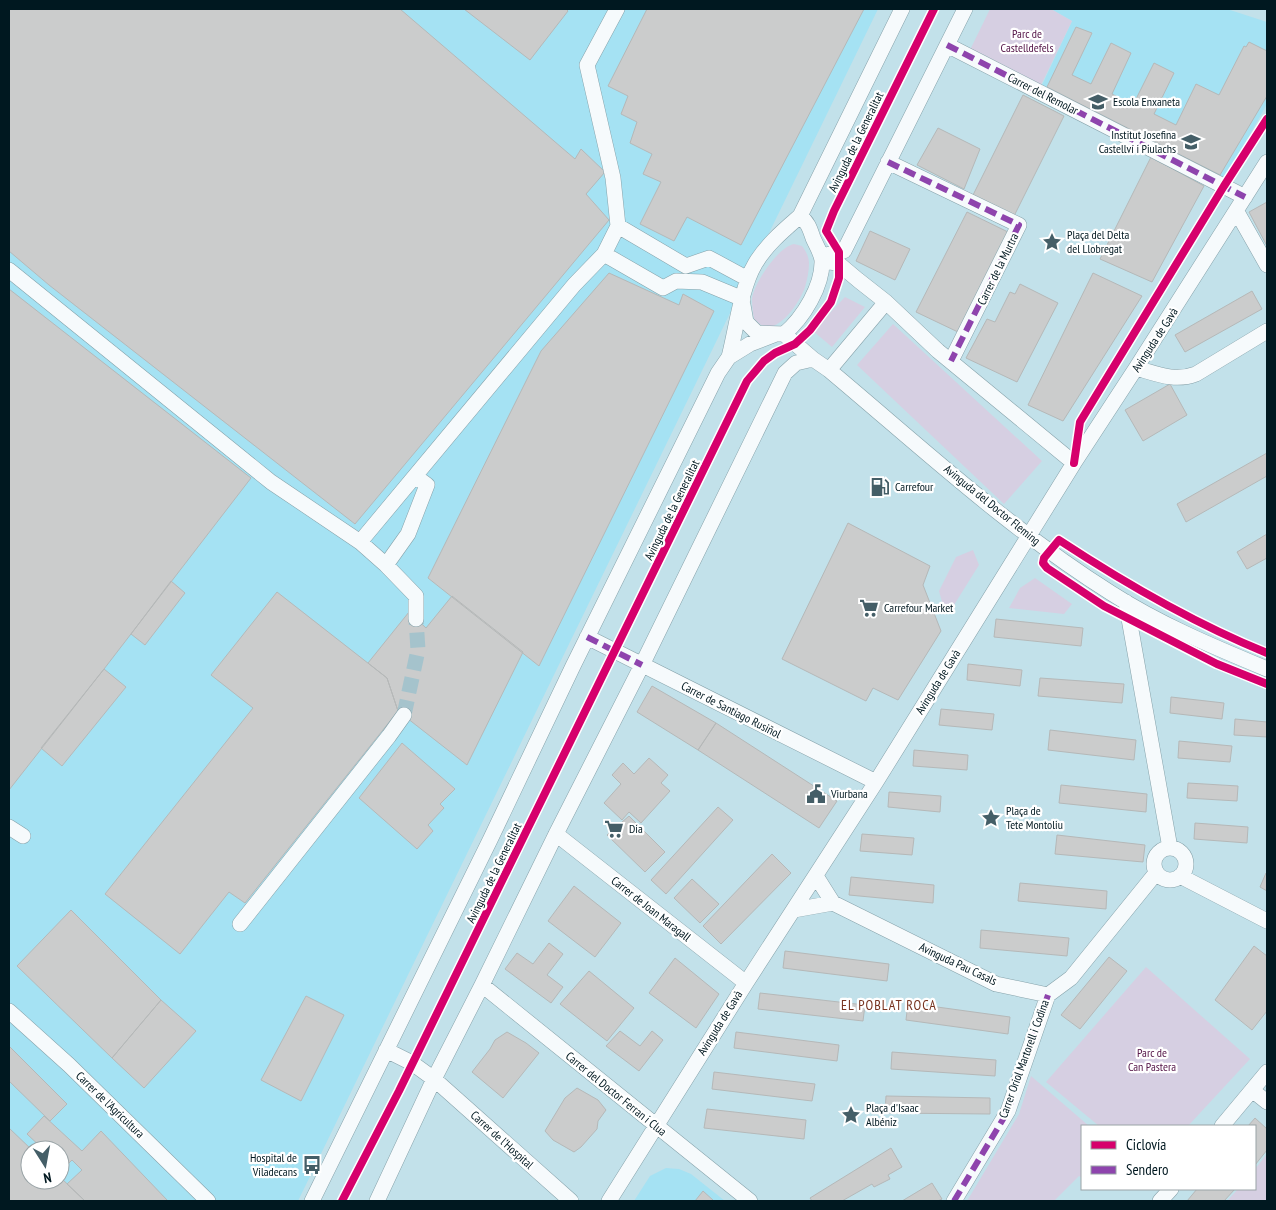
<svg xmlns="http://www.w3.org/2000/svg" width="1276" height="1210" viewBox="0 0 1276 1210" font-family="'PT Sans Narrow',sans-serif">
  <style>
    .built { fill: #a5e2f3; fill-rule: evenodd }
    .green { fill: #d6cfe2 }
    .building { fill: #cbcccc; stroke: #b5b8b8 }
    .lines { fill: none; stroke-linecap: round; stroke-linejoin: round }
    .minor-tunnel { stroke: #a5c3cc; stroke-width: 15; stroke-dasharray: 15 8; stroke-linecap: butt }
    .minor-casing { stroke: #86a2aa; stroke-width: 16 }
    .minor { stroke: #f6fafc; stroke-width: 15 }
    .quiet { stroke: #8e44ad; stroke-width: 6; stroke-dasharray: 12 6; stroke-linecap: butt }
    .cycleway-casing { stroke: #fff; stroke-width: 11 }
    .cycleway { stroke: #d6006c; stroke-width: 8 }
    .labels { text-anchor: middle; stroke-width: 4.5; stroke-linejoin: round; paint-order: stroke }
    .park-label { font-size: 12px; fill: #531346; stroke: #fff }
    .street-label { font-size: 12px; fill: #001820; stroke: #fff }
    .poi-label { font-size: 12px; fill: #001820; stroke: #fff; text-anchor: start }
    .neighbourhood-label { font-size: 14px; letter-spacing: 1px; fill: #77331f; stroke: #fff }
  </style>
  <rect width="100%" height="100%" fill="#c2e1ea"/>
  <path class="built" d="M9,9h869l-580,1192h-289zM30,1150h30v30h-30z
    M1051,9h176l40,13v82l-42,75 -183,-94 30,-64z
    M666,1168l13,1 12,5 34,27h-91l16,-25z"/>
  <path class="green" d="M990,9h61l21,12 -31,64 -71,-35z
    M794,244l8,2c4,5 7,11 7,18 0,7 -2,16 -4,23 -4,13 -25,46 -42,39 -3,-1 -6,-5 -9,-7 -1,-7 -2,-13 -2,-20 2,-16 26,-52 42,-55z
    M845,297l20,10 -33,40 -19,-16z
    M893,324l149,137 -38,43 -147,-139z
    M973,550l6,15 -25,40 -10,4 -5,-18 17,-34z
    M1035,578l37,26 -8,10 -55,-6 11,-20z
    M1146,967l104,92 -62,67h-89l-53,-44z
    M1031,1076l58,50h-7v52l-3,-2 -25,25h-87l52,-87z
    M1267,1154v47h-40l11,-12h17v-20z"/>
  <path class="building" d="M9,9h391l175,150 6,-10 24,23 -19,22 23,26 -254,304 -306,-239 -40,-34z
    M464,9h102l2,2 -38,49z
    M647,9h217l-123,236 -54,-28 -13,24 -34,-17 21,-42 -18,-8 9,-20 -22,-11 7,-21 -16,-8 7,-18 -20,-10z
    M1076,27l16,6 -20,42 19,9 20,-41 20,10 -19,41 21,11 21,-42 20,10 -20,41 22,11 20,-41 23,11 25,-49 2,1 3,-5 18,9v45l-47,79 -173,-88z
    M1023,95l41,21 -50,100 -41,-21z
    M938,128l42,21 -16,40 -47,-24z
    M1151,157l53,29 -52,96 -52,-23z
    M1267,202v44l-18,-34z
    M967,212l41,20 -50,100 -42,-20z
    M870,231l40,18 -15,31 -39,-19z
    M609,273l70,32 4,-11 31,17 -175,355 -111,-88 113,-227z
    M1093,273l49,23 -79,125 -35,-16z
    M1020,284l38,19 -41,79 -51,-24 21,-39 8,3 15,-30 5,2z
    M9,289l242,189 -147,191 -95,121z
    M1252,291l10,18 -77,43 -10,-17z
    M1170,384l17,31 -44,26 -18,-31z
    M1267,453v23l-81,46 -9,-18z
    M848,523l82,43 -7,19 18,46 -43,69 -25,-12 -7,13 -84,-42z
    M1267,534v24l-20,11 -10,-17z
    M171,581l14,12 -40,52 -14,-11z
    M277,592l110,86 11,33 -153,192 -16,-11 -49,62 -75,-60 148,-186 -42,-33z
    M452,596l71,56 -56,113 -69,-54 -11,-33 -19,-15 41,-51 17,16z
    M996,619l87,9 -2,18 -87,-9z
    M968,664l54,6 -2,16 -53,-6z
    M104,669l22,18 -64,79 -21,-18z
    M1040,678l84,6 -2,19 -84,-7z
    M652,686l64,37 -18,27 -61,-38z
    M1171,697l53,6 -2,16 -52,-6z
    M941,709l53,5 -2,16 -53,-5z
    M1235,719l32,3v15l-33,-2z
    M716,723l121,78 -18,27 -121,-78z
    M1050,730l86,10 -2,20 -86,-10z
    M1179,741l53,5 -2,16 -52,-4z
    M402,743l53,46 -15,15 4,4 -16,17 5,6 -16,18 -58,-51z
    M914,750l54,5 -1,15 -54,-4z
    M649,758l19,17 -7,8 9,8 -29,32 -12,-11 -7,8 -18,-17 17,-19 -9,-9 11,-12 11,11z
    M1188,783l50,3 -1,15 -50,-3z
    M1061,785l86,9 -1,18 -87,-9z
    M889,792l52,4 -1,16 -52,-5z
    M718,807l15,13 -67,74 -15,-14z
    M629,816l36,36 -20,20 -38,-37z
    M1195,823l53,4 -1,16 -53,-4z
    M862,834l52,4 -2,17 -52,-4z
    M1057,835l88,10 -2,17 -88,-8z
    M772,854l19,19 -70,71 -18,-18z
    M1266,873l1,1v17l-7,-4z
    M851,877l83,8 -1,18 -84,-8z
    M692,879l27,25 -19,19 -26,-25z
    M1020,883l87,8 -1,18 -88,-8z
    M574,886l47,37 -26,34 -47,-36z
    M71,910l90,90 -49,58 -95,-92z
    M981,930l88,8 -2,18 -87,-8z
    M549,943l14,11 -16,21 16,12 -12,16 -46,-34 12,-16 16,11z
    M1254,946l13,10v55l-15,19 -37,-30z
    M785,951l104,13 -2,17 -104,-13z
    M1109,957l18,14 -47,58 -19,-14z
    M675,958l44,36 -23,34 -47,-35z
    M589,971l45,37 -27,33 -47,-37z
    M760,993l105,12 -2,16 -105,-12z
    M306,996l38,19 -43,86 -40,-21z
    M161,1000l35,31 -52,57 -32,-30z
    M908,1003l102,14 -2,17 -102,-14z
    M620,1031l20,15 12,-15 11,9 -24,31 -33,-25z
    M507,1032l19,11 13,10 -36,45 -31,-26 18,-23 5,-9z
    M736,1032l103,13 -2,16 -103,-13z
    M9,1046l58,58 -17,17 -41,-40z
    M892,1052l104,8 -1,16 -104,-7z
    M714,1072l101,12 -3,17 -100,-12z
    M577,1088l21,12 8,10 -8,11 -1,8 -16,18 -7,5 -21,-12 -8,-9 20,-33z
    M886,1096l104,2v16l-105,-1z
    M707,1109l99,11 -2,19 -100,-11z
    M44,1116l38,35 19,-20 67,70h-83l-18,-17 15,-14 -10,-10 -8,8 -4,-3v-15h-16l-17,-16z
    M1255,1118l12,11v21l-12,15v-39h-7z
    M9,1128l23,22h-2v30h30v-3l25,24h-76z
    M891,1148l11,19 -14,8 2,4 -16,8 -2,-3 -30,17h-30l-2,-3z
    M932,1183l10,16 -4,2h-36z
    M1197,1189h38l-11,12h-37z
    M703,1191l11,10h-19z"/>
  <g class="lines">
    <path class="minor-tunnel" d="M404,715l14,-65 -2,-31"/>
    <g class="minor-casing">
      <path id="minor" d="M947,45l298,152
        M888,162l131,63 -68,136
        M1237,212l30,53
        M618,226l68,40 23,-8 39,21
        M604,254l59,34 13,-7 26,1 41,17
        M821,256l23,-5 121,-242
        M822,260l17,4 19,16 28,22 52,49 136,112
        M9,270l262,212 89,60 26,23 30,31v23
        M743,305l3,17 11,11 27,1c19,-16 39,-48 38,-74 -1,-7 -6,-15 -9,-22 -3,-9 -5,-16 -13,-22
        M784,334l29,25 16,11c92,77 180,159 282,223 48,31 103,54 156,76
        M729,357c7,-27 12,-69 26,-93 11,-19 29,-34 45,-48l102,-207
        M1136,368c21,6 39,14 60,6l71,-43
        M829,370l57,-68
        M360,542l214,-257 30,-31 14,-28 -5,-48 -26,-113 30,-56
        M386,565l22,-31 19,-49 -12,-9
        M1126,602l44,246
        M587,637l289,145
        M9,827l14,9
        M556,834l190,149
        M1154 864a16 16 0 1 1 32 0a16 16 0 1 1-32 0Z
        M816,876l17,27 163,81 52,11 23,-17 85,-105
        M1180,876l87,45
        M794,910l39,-7
        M240,924l149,-188 15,-21
        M482,985l268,216
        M9,1011l60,54 139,136
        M386,1050l26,13 22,16 137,122
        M1252,1090l15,12
        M1222,1126l45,-54
        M312,1201l178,-361 83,-174 145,-293 11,-16 21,-13 26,-10
        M377,1201l57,-122 48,-94 74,-151 86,-169 143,-292 11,-10 17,-4
        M609,1201l137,-218 130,-201 198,-319 62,-95 131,-206
        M954,1201l54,-90 40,-116
        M1160,1201l11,-12"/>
    </g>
    <use href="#minor" class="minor"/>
    <path class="quiet" d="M947,45l298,152
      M888,162l131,63 -68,136
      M587,637l55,28
      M954,1201l54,-90 40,-116"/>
    <g class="cycleway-casing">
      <path id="cycleway" d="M1074,463l6,-41 144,-236 43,-67
        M1267,653c-74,-30 -141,-69 -208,-113l-15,18 -1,5 4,5 57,38 113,58 50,20
        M342,1201l57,-110 348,-710 17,-20 11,-8 20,-9 15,-14 21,-28 8,-24v-26l-13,-21 8,-20 100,-202"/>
    </g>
    <use href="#cycleway" class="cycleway"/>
  </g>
  <defs>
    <g id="school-bare" transform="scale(1.5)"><path d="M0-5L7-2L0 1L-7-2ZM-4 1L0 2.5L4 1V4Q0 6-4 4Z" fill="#445e67" stroke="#fff" stroke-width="2.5" paint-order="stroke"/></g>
    <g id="sight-bare" transform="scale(1.5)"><path d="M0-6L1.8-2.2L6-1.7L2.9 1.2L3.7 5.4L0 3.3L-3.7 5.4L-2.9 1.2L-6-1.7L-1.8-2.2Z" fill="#445e67" stroke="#fff" stroke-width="2.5" paint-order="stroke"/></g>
    <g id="fuel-bare" transform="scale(1.5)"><path d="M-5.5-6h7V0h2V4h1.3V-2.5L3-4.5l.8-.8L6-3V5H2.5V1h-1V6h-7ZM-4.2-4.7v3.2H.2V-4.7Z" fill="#445e67" stroke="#fff" stroke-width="2.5" paint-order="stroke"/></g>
    <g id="supermarket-bare" transform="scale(1.5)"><path d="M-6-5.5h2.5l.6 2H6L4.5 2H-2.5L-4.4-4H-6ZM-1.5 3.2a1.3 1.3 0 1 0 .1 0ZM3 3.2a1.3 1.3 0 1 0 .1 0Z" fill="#445e67" stroke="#fff" stroke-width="2.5" paint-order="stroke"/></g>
    <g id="civic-bare" transform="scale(1.5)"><path d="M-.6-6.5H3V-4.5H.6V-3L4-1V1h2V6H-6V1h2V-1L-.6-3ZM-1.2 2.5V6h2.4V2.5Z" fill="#445e67" stroke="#fff" stroke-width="2.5" paint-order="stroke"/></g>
    <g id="bus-bare" transform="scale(1.5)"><path d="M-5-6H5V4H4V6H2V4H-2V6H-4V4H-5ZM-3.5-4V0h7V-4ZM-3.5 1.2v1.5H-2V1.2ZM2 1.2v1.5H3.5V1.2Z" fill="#445e67" stroke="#fff" stroke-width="2.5" paint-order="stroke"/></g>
  </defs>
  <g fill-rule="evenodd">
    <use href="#school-bare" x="1098" y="102"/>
    <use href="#school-bare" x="1191" y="142"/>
    <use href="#sight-bare" x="1052" y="242"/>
    <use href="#fuel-bare" x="880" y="487"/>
    <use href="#supermarket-bare" x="869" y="608"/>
    <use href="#civic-bare" x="816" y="794"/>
    <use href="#sight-bare" x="991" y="818"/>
    <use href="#supermarket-bare" x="614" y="829"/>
    <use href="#sight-bare" x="851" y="1115"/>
    <use href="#bus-bare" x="312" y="1165"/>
  </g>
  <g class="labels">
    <g class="park-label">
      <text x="1027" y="38">Parc de<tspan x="1027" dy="14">Castelldefels</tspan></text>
      <text x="1152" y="1057">Parc de<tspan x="1152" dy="14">Can Pastera</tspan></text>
    </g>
    <g class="street-label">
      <text transform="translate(1043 94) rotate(27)" y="4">Carrer del Remolar</text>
      <text transform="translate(856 142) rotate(-64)" y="4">Avinguda de la Generalitat</text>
      <text transform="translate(998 269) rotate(-64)" y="4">Carrer de la Murtra</text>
      <text transform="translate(1155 340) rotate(-57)" y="4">Avinguda de Gavà</text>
      <text transform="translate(992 505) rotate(39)" y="4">Avinguda del Doctor Fleming</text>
      <text transform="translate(672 510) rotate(-64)" y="4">Avinguda de la Generalitat</text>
      <text transform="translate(938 682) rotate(-58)" y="4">Avinguda de Gavà</text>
      <text transform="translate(731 710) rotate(27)" y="4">Carrer de Santiago Rusiñol</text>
      <text transform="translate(494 873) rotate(-64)" y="4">Avinguda de la Generalitat</text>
      <text transform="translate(651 909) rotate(38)" y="4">Carrer de Joan Maragall</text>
      <text transform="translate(958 964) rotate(25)" y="4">Avinguda Pau Casals</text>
      <text transform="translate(720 1023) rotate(-58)" y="4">Avinguda de Gavà</text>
      <text transform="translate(1024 1059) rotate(-70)" y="4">Carrer Oriol Martorell i Codina</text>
      <text transform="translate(616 1094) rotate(39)" y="4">Carrer del Doctor Ferran i Clua</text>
      <text transform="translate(110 1105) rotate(44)" y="4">Carrer de l'Agricultura</text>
      <text transform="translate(502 1140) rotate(42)" y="4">Carrer de l'Hospital</text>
    </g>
    <g class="poi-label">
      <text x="1113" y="106">Escola Enxaneta</text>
      <text x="1176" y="139" text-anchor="end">Institut Josefina<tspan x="1176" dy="14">Castellví i Piulachs</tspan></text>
      <text x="1067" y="239">Plaça del Delta<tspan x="1067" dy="14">del Llobregat</tspan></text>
      <text x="895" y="491">Carrefour</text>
      <text x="884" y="612">Carrefour Market</text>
      <text x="831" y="798">Viurbana</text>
      <text x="1006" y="815">Plaça de<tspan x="1006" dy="14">Tete Montoliu</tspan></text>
      <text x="629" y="833">Dia</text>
      <text x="866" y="1112">Plaça d'Isaac<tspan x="866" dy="14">Albéniz</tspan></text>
      <text x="297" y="1162" text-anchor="end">Hospital de<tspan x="297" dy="14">Viladecans</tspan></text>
    </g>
    <g class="neighbourhood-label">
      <text x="889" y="1010">EL POBLAT ROCA</text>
    </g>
  </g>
  <rect width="1276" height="1210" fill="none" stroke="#001820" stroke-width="20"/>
  <rect x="1081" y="1125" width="175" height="65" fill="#ffffff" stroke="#99a3a6"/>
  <rect x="1091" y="1141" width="25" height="8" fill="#d6006c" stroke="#99a3a6"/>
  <text x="1126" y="1150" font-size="15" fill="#001820">Ciclovía</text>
  <rect x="1091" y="1166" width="25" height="8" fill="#8e44ad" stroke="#99a3a6"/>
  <text x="1126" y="1175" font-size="15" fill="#001820">Sendero</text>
  <g transform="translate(45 1165) rotate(169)"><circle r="24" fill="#ffffff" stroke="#99a3a6"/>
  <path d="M0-4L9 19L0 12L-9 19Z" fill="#445e67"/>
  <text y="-8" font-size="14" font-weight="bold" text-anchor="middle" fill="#001820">N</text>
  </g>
</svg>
